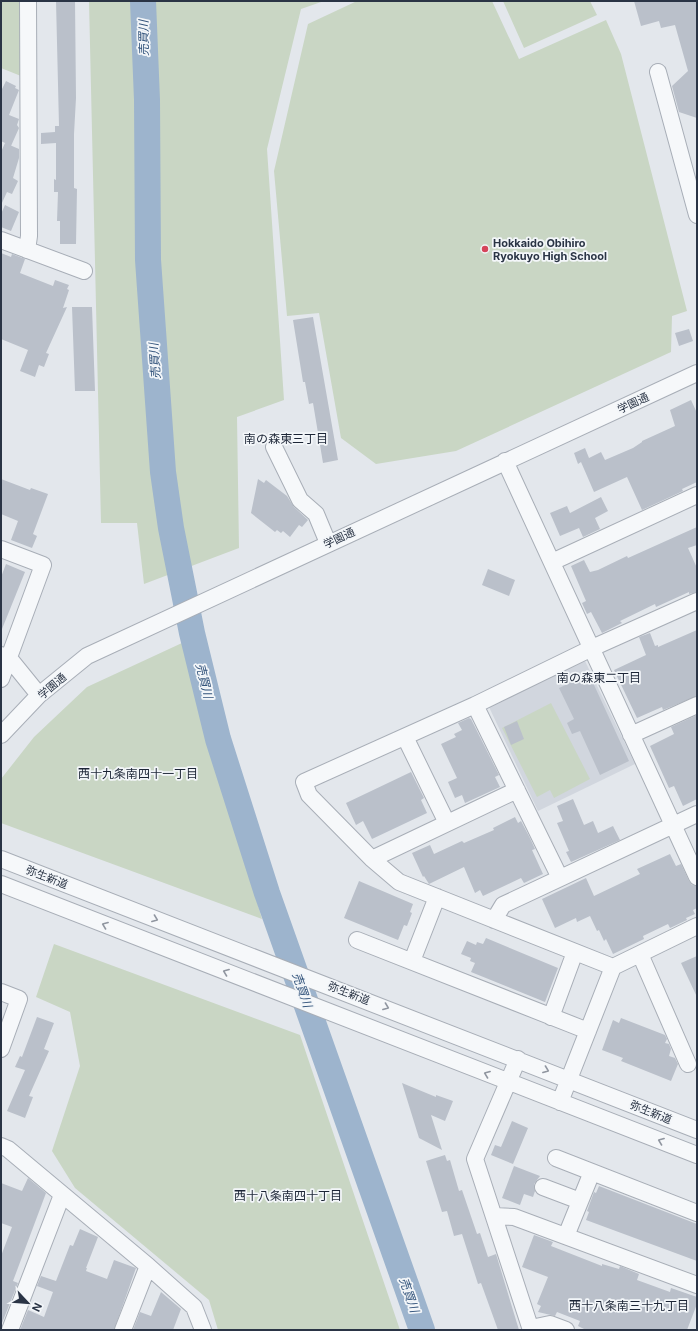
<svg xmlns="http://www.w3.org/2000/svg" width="698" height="1331" viewBox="0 0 698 1331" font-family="Inter,'Noto Sans JP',sans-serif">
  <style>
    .built { fill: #d1d6de }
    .green { fill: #c9d6c4 }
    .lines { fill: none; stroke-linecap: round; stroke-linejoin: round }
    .river { stroke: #9db4cd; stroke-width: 26 }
    .building { fill: #bac0ca }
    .minor-casing { stroke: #a8aeb7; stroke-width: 18 }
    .minor { stroke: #f6f8fa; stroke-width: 16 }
    .oneway { stroke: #9096a0 }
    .poi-dot { fill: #d5445a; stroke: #f3f6f9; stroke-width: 1.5 }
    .labels { text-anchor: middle; stroke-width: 3.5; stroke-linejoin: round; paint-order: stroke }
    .poi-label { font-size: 11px; font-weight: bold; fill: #2a3445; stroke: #f3f6f9; text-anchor: start }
    .street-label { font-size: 11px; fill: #2a3445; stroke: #f3f6f9 }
    .water-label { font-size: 12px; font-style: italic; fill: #32537b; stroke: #f3f6f9 }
    .neighbourhood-label { font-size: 12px; fill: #1c2536; stroke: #f3f6f9 }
  </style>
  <rect width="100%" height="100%" fill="#e3e7ec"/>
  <path class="built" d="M585,661l50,103 -97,47 -49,-104z"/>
  <path class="green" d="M1,1h21l-1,75 -20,-8z
    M89,1h235l-23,8 -34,140 17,251 -47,17 2,131 -95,36 -7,-61h-36z
    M357,1h135l27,58 87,-39 15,34 66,257 -15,5 -1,36 -215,99 -80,13 -35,-26 -22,-125 -32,3 -13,-145 34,-147z
    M503,1h87l7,14 -73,33z
    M182,643l80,276 -261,-96v-44l33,-42 53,-50z
    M551,703l39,76 -36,19 -4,-8 -13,7 -35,-69z
    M54,944l246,91 100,295h-182l-9,-30 -134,-112 -23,-37 28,-85 -10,-54 -34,-15z"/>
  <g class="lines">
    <path class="river" d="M143,1l4,99 1,160 15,212 8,56 21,105 26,106 49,154 155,437"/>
  </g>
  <path class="building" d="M56,1h19l1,97 -2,36v54l3,1 -1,55h-16v-23h-3l1,-29h-4v-13l2,1v-37l-15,1v-11l14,-1v-6h4z
    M634,1h63v117l-18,-6 -7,-26 16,-15 -13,-46 -14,3 -2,-7 -18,5z
    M6,81l10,5 -1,2 4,2 -10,25 10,4 -2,6 2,3 -8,18 -10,-5v-50z
    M5,143l14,6v9l-6,20 5,3 -6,13 -5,-2 -6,13v-53z
    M5,205l14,7 -8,19 -10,-4v-13z
    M1,253l10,4 1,-3 13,5 -5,14 33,13 2,-6 14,5 -2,4 2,1 -6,18 4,-1 -21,46 3,1 -5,13 -5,-2 -4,12 -15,-6 8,-21 -27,-11z
    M72,307h20l3,84h-20z
    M313,317l25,143 -15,3 -10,-60 -4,1 -4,-22h-2l-10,-62z
    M689,329l4,12 -14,5 -4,-13z
    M691,400l6,13v69l-15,7 1,2 -41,19 -15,-33 -33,15 -13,-30 -3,2 -4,-11 11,-5 4,10 12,-6 4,8 28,-12 9,-6v-1l33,-15 -5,-16z
    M1,479l29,11 1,-2 17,6 -15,40 4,2 -5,12 -21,-8 7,-19 -17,-7z
    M258,479l6,4 2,-3 21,16 7,11 14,13 -6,7 -3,-2 -9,12 -7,-6 -2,2 -4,-3 -2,2 -24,-19z
    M601,497l7,14 -13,7 5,11 -17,8 -4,-9 -19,8 -10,-23 17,-7 3,7z
    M697,527v18l-9,3 9,20v24l-8,2v-2l-33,15 -1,-3 -35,17 2,2 -20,10 -11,-21 -4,2 -5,-11 4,-2 -15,-35 13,-6 6,12 8,-2 29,-14 1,2z
    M6,564l19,8 -23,57 -1,-52z
    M488,569l27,11 -6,16 -27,-11z
    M697,630v66l-34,14 -1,-3 -25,11 -23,-48 32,-15 -7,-18 11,-4 5,13 3,-1v2z
    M589,674l40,87 -29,14 -20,-44 -8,3 -5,-11 7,-4 -15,-31z
    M697,715v84l-14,7 -9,-20 -5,2 -19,-42 24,-12 -3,-7z
    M469,718l2,1 28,56 -4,2 5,10 -35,16 -3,-8 -7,3 -7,-16 9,-4 -16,-34 15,-7 -2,-3 8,-4 -4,-7z
    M517,721l7,18 -13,6 -7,-18z
    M411,772l13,26 -3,2 6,13 -55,26 -9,-18 -7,4 -10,-22z
    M573,799l11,26 9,-4 5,12 15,-7 7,14 -49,22 -5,-10 3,-1 -12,-28 6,-2 -6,-15z
    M515,817l3,6 3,-2 9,17 5,11 -3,1 11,24 -19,9 -3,-5 -38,18 -3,-6 -5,3 -11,-26 -35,17 -5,-8 -1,1 -11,-24 18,-8 4,9 28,-13 2,2 30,-13 -1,-2z
    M670,854l6,12 5,-2 8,17 3,4 5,1v22l-4,2 2,4 -9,4 1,2 -17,8 -2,-4 -25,12 1,3 -31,15 -7,-15 -2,2 -5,-11 -2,1 -7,-15 -13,6 -1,-4 -21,10 -13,-29 44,-21 8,18 46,-22 -3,-5z
    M359,881l54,23 -3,8 2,1 -5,13 -3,-1 -6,15 -54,-22z
    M486,938l72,30 -13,34 -74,-30 4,-9 -5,-2 1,-3 -10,-4 6,-13 9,4 1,-3 6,2z
    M697,956v41l-16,-34z
    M37,1017l17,6 -10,26 5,2 -20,45 4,1 -8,21 -18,-7 18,-41 -10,-3 5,-11 2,1z
    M621,1018l44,17 2,4 -2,4 4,1 2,5 -2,7 6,2 3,6 -7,17 -50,-20 2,-3 -21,-8 11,-30 6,3z
    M402,1083l34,14v-2l17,6 -8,20 -14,-6 11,35 -23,-12z
    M512,1121l16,7 -15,36 -22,-9 4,-10 6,2z
    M445,1155l2,6 3,-1 9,31 3,-1 15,44 3,-1 8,24 8,-3 23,76h-21l-17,-47 -3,1 -16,-50 -8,2 -7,-25 -5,1 -16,-51z
    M514,1166l26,10 -6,8 1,7 -2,6 -9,-3 -4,11 -18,-7z
    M28,1178l18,15 -33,88 5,2 -16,40 -1,-67 11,-29 -11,-4v-40l21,8z
    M599,1186l98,38v37l-111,-41 3,-8 -2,-1 7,-19 2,1z
    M80,1229l18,8 -12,31h1l-1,3 21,8 7,-19 22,8 -22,62h-94l8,-20 16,7 9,-25 -16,-6 4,-10 15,5 14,-36 3,1z
    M534,1235l19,7 -2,4 51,20v-2l17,5 1,-3 19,8 -2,6 33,12 1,-4 26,9v7l-10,26h-101l-8,-4 2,-5 -23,-9 -2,4 -17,-4 3,-6 -4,-2 11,-27 -26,-10z
    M161,1292l20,17 -8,21h-40l7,-18 11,4z"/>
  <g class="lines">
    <g class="minor-casing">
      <path id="minor" d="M658,72l39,143
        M1,240l83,31
        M27,250l2,-14 -1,-235
        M274,447l26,53 16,14 12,29
        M505,461l192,416
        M1,549l42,16 -42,114
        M552,562l145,-67
        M1,655l8,3 30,37
        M475,705l85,173
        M1,735l38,-40 48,-39 610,-283
        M631,735l66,-30
        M405,737l42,86
        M1,859l696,271
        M372,859l145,-69
        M1,884l696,271
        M494,920l9,-15 194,-91
        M357,940l231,91
        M640,954l48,110
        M412,961l25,-64
        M613,967l-214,-85 -27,-23 -63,-64 -5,-13 171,-77 117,-57 105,-47
        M1,992l18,7 -18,50
        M551,1017l24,-65
        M518,1059l-43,100 56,171
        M560,1102l53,-135 84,-41
        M1,1146l7,3 140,117 46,41 9,23
        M556,1158l141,55
        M543,1187l37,14
        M494,1216l20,1 183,68
        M566,1236l26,-64
        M531,1328l19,-4 16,6
        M10,1330l52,-135
        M123,1330l25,-64"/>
    </g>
    <use href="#minor" class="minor"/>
  </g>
  <defs><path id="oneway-chevron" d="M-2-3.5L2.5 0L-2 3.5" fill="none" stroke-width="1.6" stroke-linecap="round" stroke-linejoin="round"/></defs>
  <g class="oneway">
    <use href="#oneway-chevron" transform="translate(155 919) rotate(21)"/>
    <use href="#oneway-chevron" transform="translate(105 925) rotate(-159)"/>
    <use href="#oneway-chevron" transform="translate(226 972) rotate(-159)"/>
    <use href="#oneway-chevron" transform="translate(386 1007) rotate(21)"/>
    <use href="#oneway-chevron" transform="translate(546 1070) rotate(21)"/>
    <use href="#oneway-chevron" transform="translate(487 1074) rotate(-159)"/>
    <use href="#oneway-chevron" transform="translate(661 1141) rotate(-159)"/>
  </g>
  <circle class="poi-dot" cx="485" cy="249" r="4"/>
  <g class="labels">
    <g class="poi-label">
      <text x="493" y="247">Hokkaido Obihiro<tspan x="493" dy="13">Ryokuyo High School</tspan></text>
    </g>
    <g class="street-label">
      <text transform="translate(633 403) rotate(-25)" y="4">学園通</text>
      <text transform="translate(339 538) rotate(-25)" y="4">学園通</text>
      <text transform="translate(52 686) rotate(-40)" y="4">学園通</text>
      <text transform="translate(47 877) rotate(21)" y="4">弥生新道</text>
      <text transform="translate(349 993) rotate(21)" y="4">弥生新道</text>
      <text transform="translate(651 1112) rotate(22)" y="4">弥生新道</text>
    </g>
    <g class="water-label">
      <text transform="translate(144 38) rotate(-91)" y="4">売買川</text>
      <text transform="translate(155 361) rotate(-94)" y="4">売買川</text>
      <text transform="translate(204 681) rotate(76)" y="4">売買川</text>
      <text transform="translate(302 990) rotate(71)" y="4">売買川</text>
      <text transform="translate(409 1295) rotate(71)" y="4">売買川</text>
    </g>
    <g class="neighbourhood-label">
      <text x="286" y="443">南の森東三丁目</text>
      <text x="599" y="682">南の森東二丁目</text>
      <text x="138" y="778">西十九条南四十一丁目</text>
      <text x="288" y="1200">西十八条南四十丁目</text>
      <text x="629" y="1310">西十八条南三十九丁目</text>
    </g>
  </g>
  <rect width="698" height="1331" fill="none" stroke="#2a3445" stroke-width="4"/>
  <g transform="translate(28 1303) rotate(116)" stroke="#f3f6f9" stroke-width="3" paint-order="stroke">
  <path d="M0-3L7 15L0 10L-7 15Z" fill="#2a3445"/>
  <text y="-6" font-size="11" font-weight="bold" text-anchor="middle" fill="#2a3445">N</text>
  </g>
</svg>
